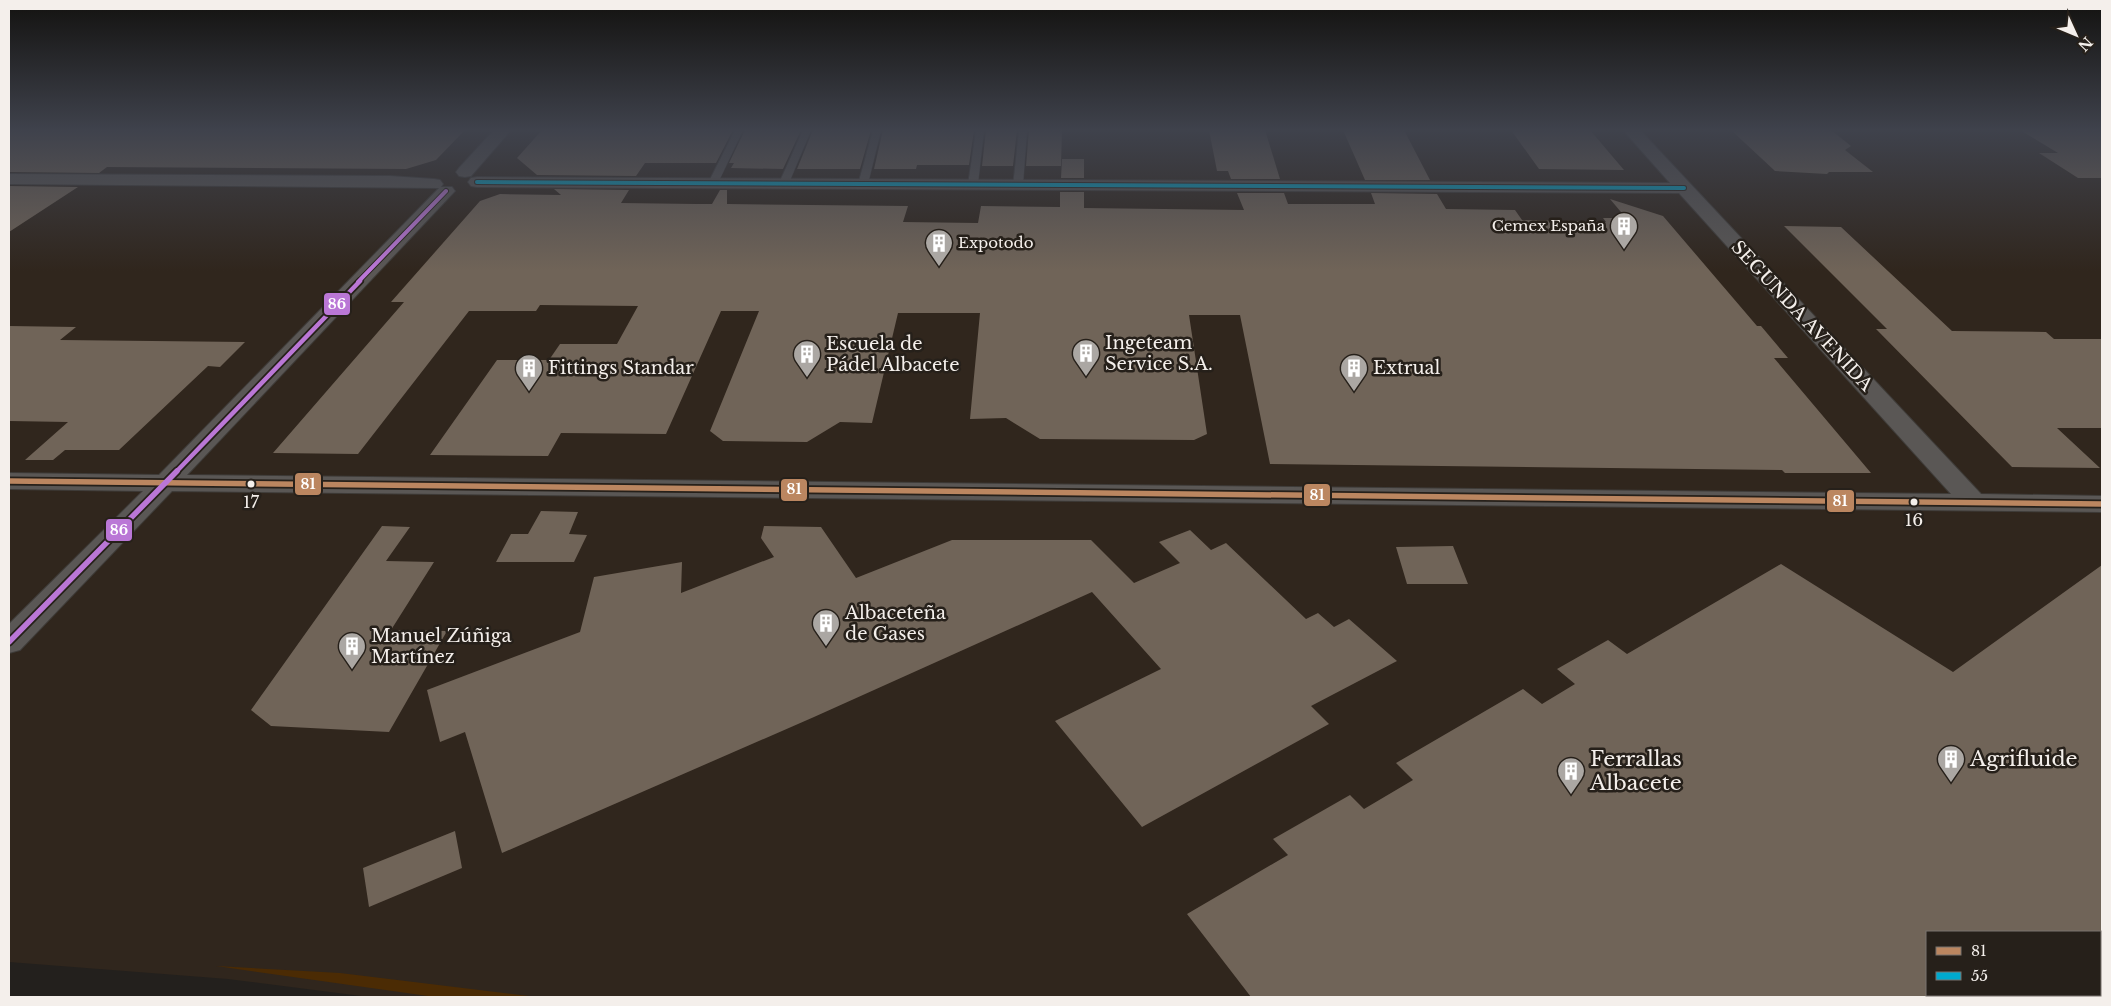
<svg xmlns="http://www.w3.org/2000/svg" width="2111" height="1006" viewBox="0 0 2111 1006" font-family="'Libre Baskerville',serif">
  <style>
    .built { fill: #30261d; fill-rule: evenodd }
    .green { fill: #4b2b04 }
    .building { fill: #706458 }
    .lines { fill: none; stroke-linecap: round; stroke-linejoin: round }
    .service-casing { stroke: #3e3b38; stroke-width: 1 }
    .minor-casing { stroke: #3e3b38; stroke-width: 2 }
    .service { fill: #5a5755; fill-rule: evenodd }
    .minor { fill: #5a5755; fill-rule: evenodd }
    .bus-1-casing { stroke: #26201a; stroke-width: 9 }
    .bus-2-casing { stroke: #26201a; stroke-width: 6 }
    .bus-3-far2-casing { stroke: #26201a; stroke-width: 6 }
    .bus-3-far1-casing { stroke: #26201a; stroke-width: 8 }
    .bus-3-casing { stroke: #26201a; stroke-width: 9 }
    .bus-1 { stroke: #bb8660; stroke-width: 5.5 }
    .bus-2 { stroke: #00a9ce; stroke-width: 4 }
    .bus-3-far2 { stroke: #ba77d6; stroke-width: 4 }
    .bus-3-far1 { stroke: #ba77d6; stroke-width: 4.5 }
    .bus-3 { stroke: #ba77d6; stroke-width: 5.5 }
    .bus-dot { fill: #f4efeb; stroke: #26201a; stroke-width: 2 }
    .labels { text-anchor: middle; stroke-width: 5; stroke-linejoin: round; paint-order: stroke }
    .far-poi-label { font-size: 15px; fill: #f4efeb; stroke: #26201a; text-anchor: end }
    .bus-label { font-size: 17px; fill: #f4efeb; stroke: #26201a }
    .street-label { font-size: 18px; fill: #f4efeb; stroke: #26201a }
    .poi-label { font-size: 18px; fill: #f4efeb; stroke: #26201a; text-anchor: start }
    .near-poi-label { font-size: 21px; fill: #f4efeb; stroke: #26201a; text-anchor: start }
    .line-badge { stroke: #26201a; stroke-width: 2 }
    .badge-label { font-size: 14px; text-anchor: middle; font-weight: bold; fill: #fff }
  </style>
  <rect width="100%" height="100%" fill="#23201d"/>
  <path class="built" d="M9,130h2093v867h-1733l-141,-18 -219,-17zM1927,932h173v63h-173z"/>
  <path class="green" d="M216,966l124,7 197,24h-102z"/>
  <path class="building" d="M9,130h456l-29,30 -30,9 -299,-2 -8,6 -90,-1z
    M542,130h191l-17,33h-71l-9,13 -99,-1 -20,-17z
    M745,130h56l-18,39 -52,-1 3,-5h-5z
    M813,130h58l-11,39h-63z
    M883,130h91l-5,35h-52l-1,4h-42z
    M986,130h31l-4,36h-31z
    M1029,130h33l-1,36h-35z
    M1209,130h56l15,49h-49l-3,-8h-11z
    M1343,130h61l26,50h-65z
    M1511,130h79l34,40 -85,-1z
    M1731,130h100l20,16 -6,4 28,22h-44l-2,2 -52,-3z
    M2020,130h82v48h-24l-39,-25h19z
    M1062,159h22v19h-23z
    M9,186l69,1 -69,45z
    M554,189l75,1 -8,13 75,1h16l8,-14h7v14l181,2 -5,16 75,1 3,-17 79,1v-15h24v16l160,2 -7,-17h47l4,11h87l-4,-11 66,1 9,15 69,1 7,10 84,2 -3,-4h23l-16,-19 53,17 94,110h4l27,32h-14l97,115h-86l-3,-3 -512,-6 -30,-149h-51l18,119 -13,6 -154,-1 -34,-21 -36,1 10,-106h-82l-26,110 -32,-1 -33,20 -84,-1 -13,-10 49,-120h-38l-55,123 -105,-1 -13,23 -118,-1 67,-95h52l11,-16h57l21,-38 -98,-1 -4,6h-67l-111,143 -85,-1 131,-151h-13l89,-101 20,-7 61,1z
    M1784,226l57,1 111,104 94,1 8,7h48v89h-45l43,40 -88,-1 -136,-138h11z
    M9,326l67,1 -16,13 185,2 -25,25 -12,-1 -89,84h-54l-12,10h-28l43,-38 -59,-1z
    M541,511l37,1 -9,22 18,1 -13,27h-78l15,-28h17z
    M382,526l28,1 -24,34 48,1 -43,68 56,1 -58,101 -118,-6 -20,-16z
    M764,526l57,1 35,51 96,-38h139l43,43 46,-20 -21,-21 31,-12 21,20 15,-7 80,76 12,-6 16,14 15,-8 48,42 -86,45 18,18 -187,103 -87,-106 106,-52 -69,-77 -278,125 -312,136 -37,-121 -25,10 -13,-52 153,-58 14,-55 88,-15 -1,31 93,-36 -13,-19z
    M1453,546l15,38h-61l-11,-37z
    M1781,564l172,108 149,-107v367h-175v65h-676l-64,-83 101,-59 -15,-16 77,-44 14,14 49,-29 -17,-17 127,-74 19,15 33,-20 -18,-15 51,-29 19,14z
    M455,831l7,37 -93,39 -6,-39z"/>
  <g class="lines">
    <g class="service-casing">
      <path id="service" d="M735,130h8l-25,53 -2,2h-6l-2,-2z
        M803,130h8l-22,53 -2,2h-6l-2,-2z
        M873,130h8l-13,54 -5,3 -5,-3z
        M976,130h8l-6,54 -5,3 -5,-3z
        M1019,130h8l-4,55 -5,3 -5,-3z"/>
    </g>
    <g class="minor-casing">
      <path id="minor" d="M494,130h17l-40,46 -6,1 -6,-1 -3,-4 3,-4z
        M1623,130h17l341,364 121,2v16l-1930,-21 -152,159 -11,3v-29l134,-133 -134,-2v-16l150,2 280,-287 -430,-4v-10l381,2 44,3 6,1 3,4 -2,3h11l3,4 -268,284 1764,19 -272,-301 -1202,-6 -6,-1 -3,-4 3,-4 6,-1 1193,6z"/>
    </g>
    <use href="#service" class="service"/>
    <use href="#minor" class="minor"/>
    <g class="bus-1-casing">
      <path id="bus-1" d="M9,481l2093,23"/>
    </g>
    <g class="bus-2-casing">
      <path id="bus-2" d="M477,182l1207,6"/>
    </g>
    <g class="bus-3-far2-casing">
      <path id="bus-3-far2" d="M358,282l88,-91"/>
    </g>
    <g class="bus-3-far1-casing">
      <path id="bus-3-far1" d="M176,472l184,-191"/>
    </g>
    <g class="bus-3-casing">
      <path id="bus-3" d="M9,642l168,-171"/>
    </g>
    <use href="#bus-1" class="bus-1"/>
    <use href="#bus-2" class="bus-2"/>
    <use href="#bus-3-far2" class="bus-3-far2"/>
    <use href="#bus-3-far1" class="bus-3-far1"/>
    <use href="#bus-3" class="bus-3"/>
  </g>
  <linearGradient id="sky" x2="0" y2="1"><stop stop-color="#131210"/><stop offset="0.48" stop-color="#3f424c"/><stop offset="1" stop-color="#3f424c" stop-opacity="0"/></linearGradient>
  <rect width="2111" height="271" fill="url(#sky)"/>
  <defs>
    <g id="building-pin" transform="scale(1.4375)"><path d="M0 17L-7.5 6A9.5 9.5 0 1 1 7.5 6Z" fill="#aba7a3" stroke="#26201a"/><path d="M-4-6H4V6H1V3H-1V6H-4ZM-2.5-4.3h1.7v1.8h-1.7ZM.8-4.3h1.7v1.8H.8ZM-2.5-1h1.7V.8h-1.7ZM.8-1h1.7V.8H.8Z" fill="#fff"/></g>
  </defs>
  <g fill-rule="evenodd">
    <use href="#building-pin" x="1624" y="226"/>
    <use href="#building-pin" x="939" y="243"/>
    <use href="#building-pin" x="1086" y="353"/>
    <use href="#building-pin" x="807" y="354"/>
    <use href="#building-pin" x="529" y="368"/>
    <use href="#building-pin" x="1354" y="368"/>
    <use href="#building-pin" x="826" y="623"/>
    <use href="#building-pin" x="352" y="646"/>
    <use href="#building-pin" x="1951" y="759"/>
    <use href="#building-pin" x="1571" y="771"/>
  </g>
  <g class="bus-dot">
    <circle cx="251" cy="484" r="4.5"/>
    <circle cx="1914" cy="502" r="4.5"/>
  </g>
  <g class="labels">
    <g class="far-poi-label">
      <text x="1605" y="231">Cemex España</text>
      <text x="958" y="248" text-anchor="start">Expotodo</text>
    </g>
    <g class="bus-label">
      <text x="251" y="508">17</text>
      <text x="1914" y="526">16</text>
    </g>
    <g class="street-label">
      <text transform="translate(1802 316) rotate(47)" y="6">SEGUNDA AVENIDA</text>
    </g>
    <g class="poi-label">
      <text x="1105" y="349">Ingeteam<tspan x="1105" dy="21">Service S.A.</tspan></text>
      <text x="826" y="350">Escuela de<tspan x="826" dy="21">Pádel Albacete</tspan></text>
      <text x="548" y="374">Fittings Standar</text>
      <text x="1373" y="374">Extrual</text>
      <text x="845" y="619">Albaceteña<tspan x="845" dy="21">de Gases</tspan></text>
      <text x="371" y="642">Manuel Zúñiga<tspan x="371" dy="21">Martínez</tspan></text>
    </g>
    <g class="near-poi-label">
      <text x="1590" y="766">Ferrallas<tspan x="1590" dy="24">Albacete</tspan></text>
      <text x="1970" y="766">Agrifluide</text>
    </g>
  </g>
  <g class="line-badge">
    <rect x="323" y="292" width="28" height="24" rx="5" fill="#ba77d6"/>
    <rect x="294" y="472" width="28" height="24" rx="5" fill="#bb8660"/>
    <rect x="780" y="478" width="28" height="24" rx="5" fill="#bb8660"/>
    <rect x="1303" y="483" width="28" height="24" rx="5" fill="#bb8660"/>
    <rect x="1826" y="489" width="29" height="24" rx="5" fill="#bb8660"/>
    <rect x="105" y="518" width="28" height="24" rx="5" fill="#ba77d6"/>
  </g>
  <g class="badge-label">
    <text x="337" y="309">86</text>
    <text x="308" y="489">81</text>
    <text x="794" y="494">81</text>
    <text x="1317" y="500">81</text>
    <text x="1840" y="506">81</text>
    <text x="119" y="535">86</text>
  </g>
  <rect width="2111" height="1006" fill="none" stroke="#f4efeb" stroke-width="20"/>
  <rect x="1926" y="931" width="175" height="65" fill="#26201a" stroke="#78736e"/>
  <rect x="1936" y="947" width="25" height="8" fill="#bb8660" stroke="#78736e"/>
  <text x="1971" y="956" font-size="15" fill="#f4efeb">81</text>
  <rect x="1936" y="972" width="25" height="8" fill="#00a9ce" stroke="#78736e"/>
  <text x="1971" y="981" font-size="15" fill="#f4efeb">55</text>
  <g transform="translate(2076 35) rotate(134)" stroke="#26201a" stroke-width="4" paint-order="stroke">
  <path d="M0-4L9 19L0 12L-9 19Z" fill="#f4efeb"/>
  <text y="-8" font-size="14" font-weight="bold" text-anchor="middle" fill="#f4efeb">N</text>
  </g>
</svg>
